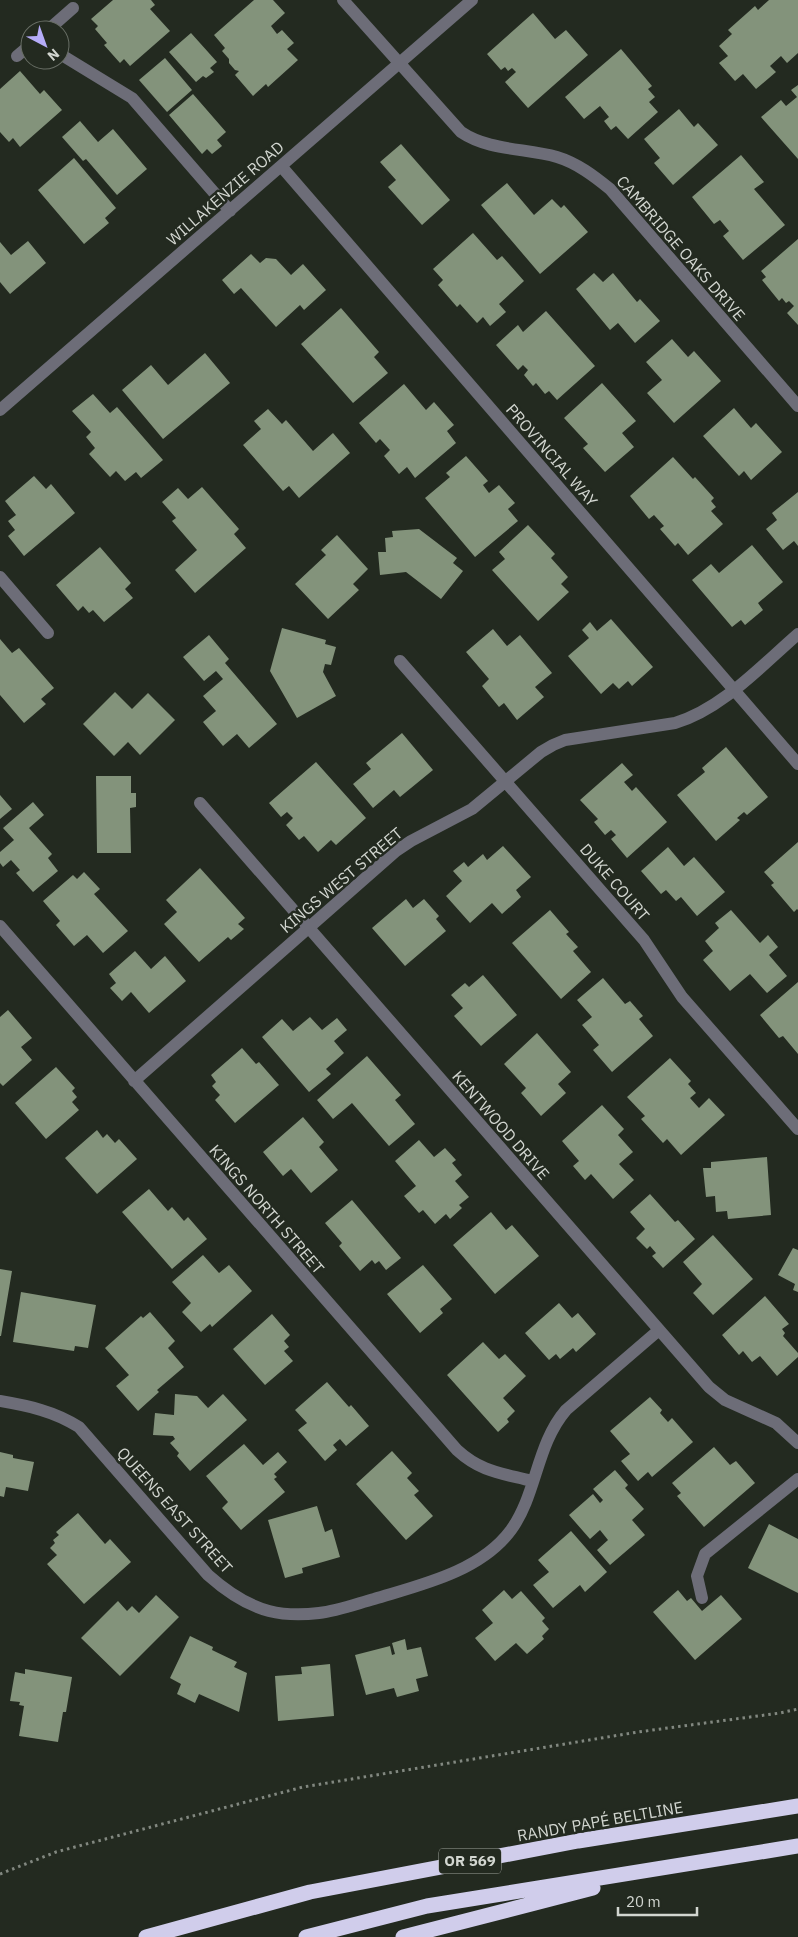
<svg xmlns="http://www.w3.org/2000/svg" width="798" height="1937" viewBox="0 0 798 1937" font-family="'IBM Plex Sans',sans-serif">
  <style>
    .building { fill: #83937b }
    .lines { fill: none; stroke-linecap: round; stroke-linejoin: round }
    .path { stroke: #828880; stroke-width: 3; stroke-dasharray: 2.5 4; stroke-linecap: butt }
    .minor { stroke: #6d6d78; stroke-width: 12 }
    .highway { stroke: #d0cdeb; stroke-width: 15 }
    .labels { text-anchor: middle; stroke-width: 5; stroke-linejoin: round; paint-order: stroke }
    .shield { fill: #232a20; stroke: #9ea29b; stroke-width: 1 }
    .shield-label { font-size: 15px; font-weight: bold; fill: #d2d6d0 }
    .street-label { font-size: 16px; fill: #d2d6d0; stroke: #232a20 }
  </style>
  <rect width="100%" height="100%" fill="#232a20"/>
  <path class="building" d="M113,0h38l4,5 -5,4 20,22 -40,35 -6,-7 -4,4 -16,-18 3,-2 -12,-14 3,-3 -7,-7z
    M254,0h19l12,13 -14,13 6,8 5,-4 12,13 -7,6 11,11 -30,27 -2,-3 -13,12 -18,-21 4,-4 -4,-1 -6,-7v-4l-7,-8 3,-3 -11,-13z
    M769,0h29v53l-11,10 -6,-7 -11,10 6,6 -20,17 -13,-15 -8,7 -16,-18 9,-7 -9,-10 13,-12 -4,-4 27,-24 3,4z
    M533,13l22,26 11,-9 22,25 -60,53 -23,-26 11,-10 -4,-4 -4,3 -3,-4 -4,3 -14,-16z
    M191,33l26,29 -7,6 4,4 -8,6 -3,-2 -7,6 -27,-30z
    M621,49l31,37 -4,3 7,8 -6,5 9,10 -30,27 -12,-13 -5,4 -7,-9 5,-4 -9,-11 -16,13 -19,-22z
    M165,58l27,32 -25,22 -28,-32z
    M20,71l20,23 4,-4 18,20 -42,37 -7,-9 -4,4 -9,-10v-43z
    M798,85v74l-37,-42 20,-17 5,6 11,-9 -6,-7z
    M193,94l33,38 -9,8 5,6 -10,8 -5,-5 -5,5 -33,-39z
    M679,109l15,18 4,-4 20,22 -45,40 -19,-22 6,-5 -16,-19z
    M80,121l18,21 15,-13 34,40 -30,26 -31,-36 -3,2 -21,-24z
    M401,144l49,56 -28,25 -34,-38 8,-7 -16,-18z
    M741,155l23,27 -10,7 31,36 -42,35 -20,-24 6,-5 -9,-11 -6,4 -22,-27z
    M74,158l42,50 -11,10 4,5 -25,21 -46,-54z
    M507,183l27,32 18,-16 9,9 3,-3 24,27 -48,42 -59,-69z
    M473,233l24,27 5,-4 22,25 -25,23 7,8 -16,14 -7,-9 -6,6 -17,-19 -3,3 -19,-22 5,-5 -10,-11z
    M798,239v86l-11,-12 7,-7 -5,-5 -3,2 -4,-5 -3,3 -17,-21 4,-3 -5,-6z
    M28,241l18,22 -36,31 -10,-12v-40l11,13z
    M251,254l9,9 6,-5 10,1 15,16 12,-11 23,26 -22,20 -4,-5 -24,22 -35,-39 -7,6 -12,-14z
    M594,273l9,9 10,-9 24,29 3,-3 20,22 -25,22 -17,-20 -8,7 -34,-41z
    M341,308l38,44 -5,5 14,16 -35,30 -52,-59z
    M546,311l49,55 -38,34 -8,-9 -4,3 -9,-11 -3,3 -9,-11 4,-5 -5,-5 -5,5 -22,-25 22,-20 5,7z
    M672,339l16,18 6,-6 27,30 -47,42 -27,-30 15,-13 -16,-18z
    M205,353l25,30 -67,56 -41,-49 29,-25 17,20z
    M602,383l34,38 -14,12 12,14 -29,25 -22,-24 5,-4 -24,-26z
    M404,384l22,26 8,-8 20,23 -7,6 9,12 -41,35 -8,-11 -8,7 -15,-18 6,-6 -10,-11 -4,4 -17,-20z
    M93,394l17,19 7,-6 46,53 -22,18 -5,-6 -11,9 -9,-10 -6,6 -21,-23 6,-6 -9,-11 5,-5 -19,-21z
    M734,408l17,20 5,-5 26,29 -31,28 -7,-9 -5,5 -36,-40z
    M268,409l14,15 4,-4 27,31 20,-18 17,20 -51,45 -10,-12 -6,5 -40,-46 18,-16 -7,-8z
    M466,456l22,25 -5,4 6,8 10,-8 16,18 -7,6 10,12 -43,36 -50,-59 25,-21 -4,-4z
    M673,457l20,22 2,-2 19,21 -3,3 5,6 -5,4 12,13 -35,31 -10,-12 -3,3 -15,-17 4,-3 -10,-11 -5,4 -19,-23z
    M34,476l12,13 5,-5 24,29 -51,43 -16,-20 7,-6 -7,-9 8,-6 -11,-14z
    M202,487l37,42 -5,5 12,14 -51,45 -20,-23 22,-20 -25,-29 4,-3 -14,-16 16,-14 10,11z
    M798,492v54l-4,-5 -11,9 -17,-21 11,-9 -5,-7z
    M528,525l27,29 -4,4 17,19 -7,7 8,8 -31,29 -46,-51 13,-11 -6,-7z
    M419,529l38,29 -4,5 10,8 -22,28 -35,-27 -26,3 -2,-23h8l-1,-14 8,-1 -1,-6z
    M337,535l31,34 -15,15 6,6 -31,29 -33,-35 31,-29 -5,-5z
    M752,545l31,37 -25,21 5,7 -18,15 -4,-5 -9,7 -40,-47 19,-16 8,9z
    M100,547l31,36 -6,6 8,9 -29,24 -11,-12 -4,3 -6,-7 -5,5 -22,-26z
    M611,619l42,48 -21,19 -4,-5 -9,8 -6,-6 -12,11 -33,-38 21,-18 -7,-8 8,-8 7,9z
    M282,628l44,12 -1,4 11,3 -5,18 -6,-1 -2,8 13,24 -39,22 -27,-47z
    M493,629l14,17 13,-11 32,38 -17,14 9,10 -27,23 -13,-17 -5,4 -17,-21 7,-7 -23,-27z
    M209,635l20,24 -4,4 52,61 -28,24 -12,-14 -14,12 -20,-24 13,-11 -13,-15 20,-17 -7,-8 -12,10 -21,-24z
    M0,639l12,14 7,-5 35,40 -13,11 5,5 -22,19 -24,-28z
    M115,692l17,17 16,-16 27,27 -35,35 -12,-13 -14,14 -31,-32z
    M402,733l31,37 -33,27 -6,-7 -21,18 -20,-24 18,-15 -5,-6z
    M726,747l42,50 -21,18 -3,-3 -7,6 3,2 -24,21 -39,-46 28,-23 -3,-4z
    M316,762l50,56 -30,27 -5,-5 -13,12 -14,-16 -5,4 -13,-15 7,-7 -6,-6 -6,5 -12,-14z
    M622,763l11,12 -9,7 8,9 4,-4 31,35 -40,36 -16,-19 5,-4 -5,-5 -6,5 -11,-13 4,-3 -18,-19z
    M96,776h35v17h5v14l-6,1 1,45h-34z
    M0,795l12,14 -12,10z
    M33,802l11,13 -15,13 23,26 -4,4 10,13 -25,21 -17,-19 4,-3 -9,-10 -8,7 -3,-4v-11l14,-12 -11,-12z
    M798,842v68l-1,-1 -3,3 -23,-27 3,-2 -10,-11z
    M503,846l28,31 -15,13 5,7 -19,17 -10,-11 -22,20 -24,-27 16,-15 -9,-10 11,-9 4,5 15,-13 4,6z
    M668,847l16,19 10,-9 31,35 -28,24 -16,-19 -5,4 -10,-11 -5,4 -20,-23z
    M200,868l45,50 -7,6 6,5 -13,11 -3,-3 -29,25 -35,-38 13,-12 -11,-12z
    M84,872l16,17 -6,5 34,37 -25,22 -16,-18 -13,11 -18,-21 4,-4 -17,-20 30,-26 4,4z
    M406,899l7,9 11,-9 15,17 -3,3 10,12 -41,35 -33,-38z
    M550,910l19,22 -3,2 12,13 -5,4 18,21 -30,27 -49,-56z
    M731,910l29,33 8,-8 10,12 -9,8 18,21 -20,17 -17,-19 -20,17 -27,-31 10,-9 -8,-10 14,-13 -4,-5z
    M135,951l16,18 14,-13 21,25 -37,32 -18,-21 -9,9 -12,-13 6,-5 -7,-9z
    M483,975l34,40 -36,31 -27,-30 9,-8 -12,-13 14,-12 4,4z
    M603,978l22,26 5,-3 13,15 -4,3 14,17 -41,36 -19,-22 6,-5 -17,-20 10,-8 -15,-17z
    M798,982v72l-15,-18 -4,2 -19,-23z
    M8,1010l24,28 -11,9 11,13 -29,26 -3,-3v-66z
    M310,1017l12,13 15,-12 10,12 -13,11 10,12 -18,16 5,5 -22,18 -47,-55 20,-18 11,12z
    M537,1033l34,39 -13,12 8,9 -25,23 -20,-23 5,-5 -22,-24z
    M242,1048l14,16 3,-2 20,23 -44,38 -20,-23 5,-5 -8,-9 4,-4 -5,-7z
    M367,1056l34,39 -6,5 20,24 -26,22 -37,-43 -19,16 -16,-19z
    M670,1058l21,23 -3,3 8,9 -6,5 9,10 10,-10 16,17 -44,40 -14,-16 -4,4 -22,-24 4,-3 -18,-19z
    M56,1067l19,21 -3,3 5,6 -5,5 7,8 -33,29 -31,-36z
    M602,1105l22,24 -6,6 15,17 -14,12 15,16 -21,19 -22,-25 -6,6 -12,-14 6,-5 -17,-20z
    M303,1117l21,25 -5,5 19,23 -27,23 -20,-24 -8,7 -20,-24z
    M97,1130l6,8 4,-4 8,9 4,-4 18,20 -40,35 -32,-36z
    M419,1140l15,17 11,-9 11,12 -4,3 10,12 -7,6 14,16 -10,8 3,3 -12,11 -4,-5 -11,10 -12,-14 -4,3 -15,-17 12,-10 -21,-25z
    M767,1157l4,58 -43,4 -1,-8 -11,1 -1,-16 -9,1 -3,-29h8v-6z
    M149,1189l19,22 4,-4 12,14 4,-4 19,22 -35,30 -50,-57z
    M650,1194l25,28 3,-2 17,19 -32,29 -11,-12 4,-3 -6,-7 -3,3 -11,-11 9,-9 -15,-17z
    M352,1200l49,58 -15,12 -7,-9 -4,3 -3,-4 -12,11 -21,-25 3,-3 -17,-20z
    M491,1212l15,18 6,-5 27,31 -44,38 -42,-49z
    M713,1235l40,44 -40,36 -20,-22 9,-9 -19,-22z
    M793,1248l5,2v42l-5,-2 2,-6 -17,-9z
    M203,1255l16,18 10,-8 23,26 -40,36 -2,-3 -9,8 -19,-20 9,-9 -19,-21z
    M423,1265l29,34 -12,10 3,4 -23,20 -33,-39z
    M0,1269l12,2 -11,65h-1z
    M21,1292l75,13 -8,43 -13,-2 -1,5 -61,-9z
    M765,1296l24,28 -7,5 3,4 -2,3 15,17v4l-21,19 -17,-20 -8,6 -9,-11 -4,4 -17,-20z
    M559,1303l13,15 6,-5 18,21 -20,18 -3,-4 -13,11 -4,-5 -7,6 -24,-27z
    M150,1312l25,29 -7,7 16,19 -27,23 2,2 -21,19 -22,-25 13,-11 -24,-27 36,-32 2,2z
    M272,1314l18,21 -6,6 5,6 -5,4 9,10 -28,24 -32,-36z
    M483,1342l16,17 6,-5 21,22 -23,22 12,13 -8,8 2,3 -11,10 -51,-57z
    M327,1382l22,25 2,-2 18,21 -23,20 -6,-7 -7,6 4,5 -12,11 -27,-31 9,-7 -12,-13z
    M175,1394l22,2 11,12 15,-14 24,26 -57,51 -13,-15 2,-3 -9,-10 5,-4 -2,-3 -20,-1 2,-22 19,2z
    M650,1397l12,13 -2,3 8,9 4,-4 21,24 -41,35 -4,-5 -10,9 -17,-20 9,-7 -20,-23z
    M244,1444l19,21 15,-13 9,10 -13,12 3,3 -3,2 11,13 -44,38 -19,-22 6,-6 -22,-26z
    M714,1447l16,18 6,-4 19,22 -51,44 -27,-31 4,-3 -9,-10z
    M392,1451l20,22 -5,5 12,13 -5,4 19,21 -27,24 -50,-56z
    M0,1452l13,3v3l21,4 -6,29 -22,-4 -2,10 -4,-1z
    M615,1470l13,15 -3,3 19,21 -12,11 13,15 -35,30 -13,-15 11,-10 -8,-10 -10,9 -21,-24 24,-21 7,9 3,-3 -10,-11z
    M317,1506l8,26 7,-3 8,28 -38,11 1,5 -18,5 -17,-58z
    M78,1513l27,31 5,-5 21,23 -47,42 -37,-40 10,-9 -7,-7 5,-5 -2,-3 6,-5 -3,-3z
    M769,1524l29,15v54l-50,-25z
    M571,1531l36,41 -22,20 -5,-7 -27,23 -20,-23 16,-13 -11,-12z
    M504,1590l8,9 9,-8 24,27 -3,3 7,8 -7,7 2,3 -17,15 -11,-11 -21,18 -20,-23 18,-15 -11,-13z
    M678,1590l9,11 4,-3 11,13 19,-16 21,24 -47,41 -42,-48z
    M156,1595l23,22 -59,59 -39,-38 37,-37 9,10 5,-5 7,7z
    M190,1636l23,11 -1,3 25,12 -3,5 13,6 -8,39 -40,-18 -4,9 -18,-9 4,-10 -11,-6z
    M405,1639l2,11 14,-3 7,29 -12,3 3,12 -22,6 -3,-9 -28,7 -11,-40 35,-9 2,9 3,-1 -3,-11z
    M330,1664l4,52 -56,5 -3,-45 27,-2 -1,-7z
    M25,1669l47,8 -6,35h-3l-5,30 -39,-6 5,-30 -5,-1 1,-3 -10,-1 5,-29 10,2z"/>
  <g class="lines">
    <path class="path" d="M0,1874l56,-22 247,-65 335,-55 142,-19 18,-4"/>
    <path class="minor" d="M343,0l118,132c28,19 65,16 96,25 20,6 37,19 53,32l188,217
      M48,30l25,-22
      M60,54l72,44 98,113
      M17,56l13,-11
      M281,166l517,598
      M0,410l472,-410
      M0,577l48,56
      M400,661l244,279 38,57 116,132
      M200,803l509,584 16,13 51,23 22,20
      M0,926l457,524c24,22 44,23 75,31
      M134,1081l262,-230 15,-10 61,-32 69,-57 12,-7 12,-5 110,-17c47,-14 86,-57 123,-89
      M0,1401c29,5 54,10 79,26l129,148c18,16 38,30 61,36 16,4 34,4 50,2 18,-2 37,-9 55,-14 46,-14 106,-27 137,-69 26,-36 25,-85 55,-120l93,-80
      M702,1598l-5,-22 8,-22 93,-75"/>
    <path class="highway" d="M146,1937l164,-45 268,-51 220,-35
      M306,1937l121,-31 371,-60
      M403,1937l190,-49"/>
  </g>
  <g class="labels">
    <rect class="shield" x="439" y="1848.5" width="62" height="25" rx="4"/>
    <g class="shield-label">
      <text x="470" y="1866">OR 569</text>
    </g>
    <g class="street-label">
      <text transform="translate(225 193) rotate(-41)" y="6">WILLAKENZIE ROAD</text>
      <text transform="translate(681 248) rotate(49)" y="6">CAMBRIDGE OAKS DRIVE</text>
      <text transform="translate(552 455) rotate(49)" y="6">PROVINCIAL WAY</text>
      <text transform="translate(341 880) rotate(-40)" y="6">KINGS WEST STREET</text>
      <text transform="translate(615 882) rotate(49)" y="6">DUKE COURT</text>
      <text transform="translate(501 1125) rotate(49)" y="6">KENTWOOD DRIVE</text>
      <text transform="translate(267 1209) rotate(49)" y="6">KINGS NORTH STREET</text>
      <text transform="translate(175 1510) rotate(48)" y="6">QUEENS EAST STREET</text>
      <text transform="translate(600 1821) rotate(-10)" y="6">RANDY PAPÉ BELTLINE</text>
    </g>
  </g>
  <g transform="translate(45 45) rotate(139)"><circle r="24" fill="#232a20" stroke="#696f66"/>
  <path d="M0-4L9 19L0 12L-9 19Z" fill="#b5acf8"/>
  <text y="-8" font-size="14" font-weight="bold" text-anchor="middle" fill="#d2d6d0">N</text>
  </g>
  <path d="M618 1907v8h79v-8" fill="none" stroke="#d2d6d0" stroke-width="2.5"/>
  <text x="626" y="1907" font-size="15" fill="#d2d6d0" stroke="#232a20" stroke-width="4" paint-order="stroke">20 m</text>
</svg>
